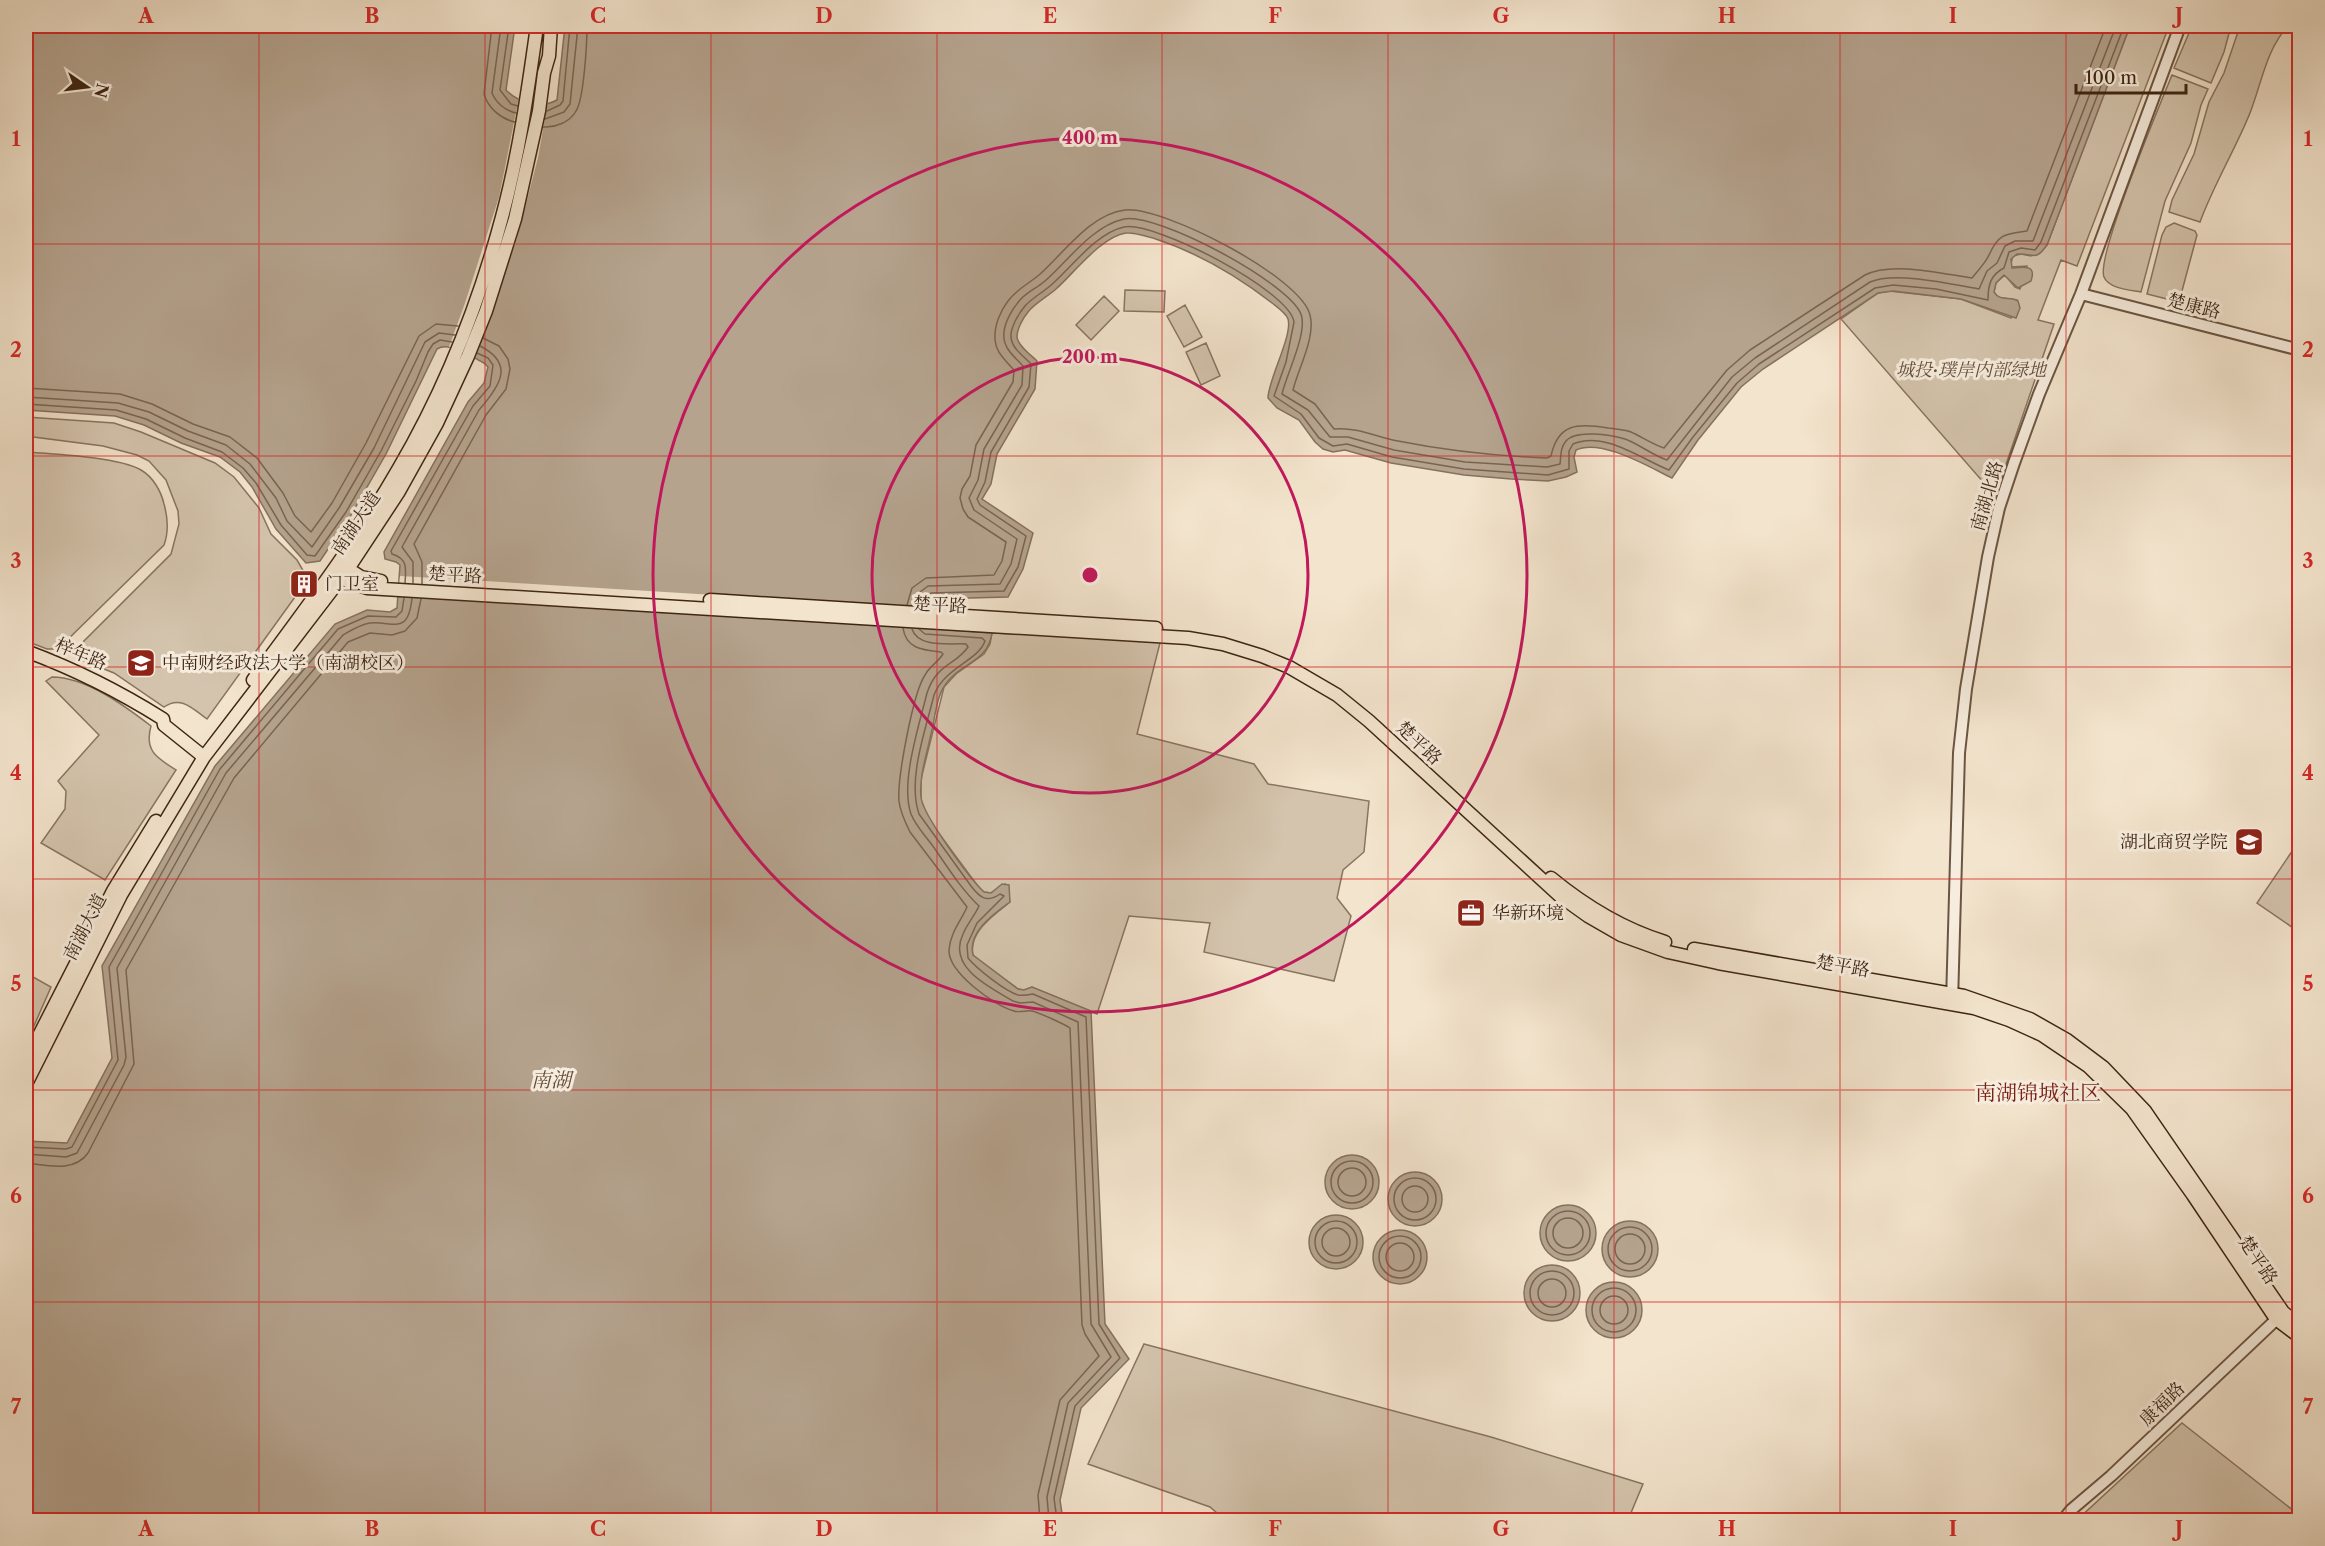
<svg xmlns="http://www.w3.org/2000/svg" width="2325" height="1546" viewBox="0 0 2325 1546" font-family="'Libre Caslon Text','Noto Serif SC',serif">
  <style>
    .green { fill: #d4c4ad; stroke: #897460; stroke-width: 1.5 }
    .water { fill: #b5a38e; stroke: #85715d; stroke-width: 1.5 }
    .pier { fill: #f3e4cd }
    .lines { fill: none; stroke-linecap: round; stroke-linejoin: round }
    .shore { stroke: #7a6450; stroke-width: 1.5 }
    .minor-casing { stroke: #6b5542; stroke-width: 14 }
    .major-casing { stroke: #3e2513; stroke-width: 15 }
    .minor { stroke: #f7edde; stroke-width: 10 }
    .major { stroke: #f3e4cd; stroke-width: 12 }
    .grid { fill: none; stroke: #d62828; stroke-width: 1.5; stroke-opacity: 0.55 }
    .ring { fill: none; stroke: #c2185b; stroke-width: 3 }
    .labels { text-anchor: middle; stroke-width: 6; stroke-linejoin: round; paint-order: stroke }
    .street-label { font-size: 18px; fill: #3e2513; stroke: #f7edde }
    .park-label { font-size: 18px; font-style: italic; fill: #644d3a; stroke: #f7edde }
    .poi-label { font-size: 18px; fill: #3e2513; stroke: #f7edde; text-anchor: start }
    .water-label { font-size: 20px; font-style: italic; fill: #624b38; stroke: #f7edde }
    .quarter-label { font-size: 21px; fill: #7a1f14; stroke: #f7edde }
    .centre { fill: #c2185b; stroke: #f7edde; stroke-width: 3 }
    .ring-label { font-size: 18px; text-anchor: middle; font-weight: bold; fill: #c2185b; stroke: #f7edde; stroke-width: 6; stroke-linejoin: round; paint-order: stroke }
    .neatline { fill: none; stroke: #d62828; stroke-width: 2 }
    .grid-label { font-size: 20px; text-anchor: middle; font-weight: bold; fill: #d62828 }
  </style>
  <rect width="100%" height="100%" fill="#f3e4cd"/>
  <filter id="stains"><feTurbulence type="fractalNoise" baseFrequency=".00333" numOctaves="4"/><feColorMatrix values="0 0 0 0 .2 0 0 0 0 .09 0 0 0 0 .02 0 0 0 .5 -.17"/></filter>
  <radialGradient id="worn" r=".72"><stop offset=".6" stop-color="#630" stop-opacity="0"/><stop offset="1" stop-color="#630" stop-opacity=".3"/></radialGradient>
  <path class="green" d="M2130,26h39l-92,240 -16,-6 -23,60 16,4 -54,158 -16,1 -143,-164 37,-26 11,-2 72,8 50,19 6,-18 -20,-3 -3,-5 2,-9 9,-8 10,12 5,2 7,-23 -17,1 3,-11 8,-2 10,2 16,-11z
    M2192,26h39l-7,26 -13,31 -37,-15z
    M2240,26h48c-22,24 -26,56 -38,87 -15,37 -36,71 -50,109l-31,-10 3,-12 22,-46 15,-52 15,-29z
    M2172,75l36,14 -7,16 -10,38 -26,58 -24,91c-10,-2 -32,-3 -37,-15 -8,-20 56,-173 68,-202z
    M2174,223l21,8 2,4 -18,67 -32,-8 15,-59 4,-8z
    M1125,290l40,1 -1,21 -40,-1z
    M1104,296l15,15 -28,29 -15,-15z
    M1185,305l17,32 -18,10 -17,-31z
    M1206,343l14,33 -19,9 -15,-33z
    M26,417l88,6 27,9 74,31 19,14 25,31 12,26 26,26 11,19 -101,140c-14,-10 -26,-24 -43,-12l-50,-34 -35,-14 -7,-6 99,-99 8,-30 -1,-13 -12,-31 -17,-19 -12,-6 -34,-9 -77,-10z
    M27,452c28,2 92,5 114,18 12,7 20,21 23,34 4,14 5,27 0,41l-106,104h-11l-21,-8z
    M992,633l169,6 -24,95 117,30 14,20 101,17 -5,51 -21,18 -6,28 14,18 -17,65 -130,-29 6,-29 -81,-7 -32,98 -65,-27 -8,3 -6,-1 -41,-29 -4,-5c-5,-23 22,-41 37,-53l-5,-18 -14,9 -7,-1 -4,-3 -51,-69 -8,-20v-21l23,-92 12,-13 28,-20 6,-10z
    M52,677c34,0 73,29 99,49 -7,25 6,32 25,44l-71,110 -64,-37 24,-34 1,-18 -8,-10 41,-46 -53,-54z
    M2299,841v91l-42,-29z
    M26,973l25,14 -25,57z
    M1144,1344l347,93 152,47 -15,36h-403l-15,-13 -122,-43z
    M2182,1423l117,92v5h-222z"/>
  <path class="water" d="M26,26h489l-9,64c13,13 35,19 51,10l8,-74h1565l-83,219c-12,17 -13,8 -30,9l-6,5 1,9c11,-1 25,-4 19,13l-13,7 -14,-13 -8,8 -2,9c6,10 16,4 24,9l2,7 -4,10 -55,-19 -68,-8 -15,2 -115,76 -22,18 -43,53 -26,38c-23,-11 -71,-40 -96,-28l-2,7 3,15 -11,5 -18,4 -37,-2 -47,-4 -73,-12 -46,-13 -12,2 -10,-3 -8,-7 -16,-22 -22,-12 -9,-10c0,-18 25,-63 20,-79 -2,-6 -11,-12 -16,-16 -36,-28 -76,-51 -119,-65 -9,-2 -18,-6 -27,-5 -24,3 -53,41 -70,56 -9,8 -21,14 -28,23 -5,6 -11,17 -11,25 1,9 14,18 20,24l-2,28 -38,65 -6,30 -9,15 51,34 -10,36 -15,28 -77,2 -6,29 67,5c-5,31 -32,29 -47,52 -9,13 -10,34 -14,49 -4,20 -12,42 -10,63 1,17 49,82 63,95l7,1 11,-9 7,1 1,17c-15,11 -43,30 -37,53l45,34 6,1 8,-3 59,24 14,313 24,35 -48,49 -21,92 3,20h-1037v-379l41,2 45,-85 -10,-92 113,-200 120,-142 32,-14 23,2 7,-4 3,-43 -4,-3 -11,-3 -1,-7 84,-150 16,-19 4,-16 -4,-4c-12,-6 -34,-22 -47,-14l-51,105 -35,61 -31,46 -14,2 -30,-34 -24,-42 -12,-15 -20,-15 -39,-14 -37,-18 -29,-9 -89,-6z
    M1325 1182a27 27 0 1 1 54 0a27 27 0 1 1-54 0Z
    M1388 1199a27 27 0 1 1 54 0a27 27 0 1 1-54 0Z
    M1540 1233a28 28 0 1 1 56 0a28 28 0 1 1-56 0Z
    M1309 1242a27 27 0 1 1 54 0a27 27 0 1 1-54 0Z
    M1602 1249a28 28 0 1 1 56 0a28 28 0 1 1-56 0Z
    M1373 1257a27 27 0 1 1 54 0a27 27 0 1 1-54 0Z
    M1524 1293a28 28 0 1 1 56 0a28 28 0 1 1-56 0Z
    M1586 1310a28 28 0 1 1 56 0a28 28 0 1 1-56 0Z"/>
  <path class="pier" d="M519,97l29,4 -10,57 -21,80 -42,120 -26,-11 16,-44 34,-106z
    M400,576l532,32 -4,17 67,6v2l-597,-38z"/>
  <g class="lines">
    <path class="shore" d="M492,26l-8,68c4,14 17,25 31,28
      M501,26l-9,67c4,10 14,18 24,20
      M509,26l-9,64 11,14 7,2
      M547,111l13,-6 3,-4 7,-75
      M545,119l19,-7 6,-8 8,-78
      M543,127c12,1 27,-5 33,-16 8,-12 11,-69 11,-85
      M26,388l94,6 32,10 41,20 37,13 27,21 26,35 12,23 16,16 21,-29 34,-60 53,-107 17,-12 22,2
      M26,397l92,6 31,9 39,19 38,14 24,19 26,34 11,23 25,26 27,-39 35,-60 51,-106 14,-9 16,2
      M26,404l90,6 30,9 39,19 37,14 21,16 13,15 25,42 26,30 8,1 31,-44 35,-61 35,-70 12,-29 5,-8 7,-4 12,2
      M405,583c1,-15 3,-24 -13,-29l-1,-3 82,-145 17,-20 3,-21 -5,-7 -11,-5
      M413,583v-21l-11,-15 77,-137c20,-23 37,-46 1,-64
      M422,584v-22l-8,-18 72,-129 20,-26 4,-20 -2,-10 -9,-13 -16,-8
      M907,605l5,-17 14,-10 68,-3 8,-14 4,-19 -38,-25 -5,-8 -3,-11 2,-9 8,-13 6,-31 37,-63 1,-12c-10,-11 -20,-19 -19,-35 0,-11 6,-25 13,-34 8,-11 20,-17 31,-26 24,-21 51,-61 86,-65 38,-4 176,67 185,105 6,22 -12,54 -17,75l22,14 19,25c24,-2 42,8 64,12 50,10 99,15 149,17l4,-2c7,-33 27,-33 57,-28 7,1 16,1 23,4 11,5 21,12 33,16l63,-78 23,-20 115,-75c27,-14 78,-1 107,3 5,-6 14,-16 17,-23 10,-22 17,-21 38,-24l79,-205
      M916,605l4,-13 8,-6 72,-2 11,-20 6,-25 -43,-29 -5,-12 9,-18 6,-31 38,-64 1,-19c-9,-10 -21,-18 -19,-34 1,-11 9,-24 16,-32 7,-8 17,-12 25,-19 23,-20 47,-55 79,-62 34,-6 164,63 177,95 7,19 -15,61 -19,80l26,16 22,27h18l46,13 71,12 82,5 13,-3c1,-8 0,-16 6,-23 10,-12 45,-6 59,-2 14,5 27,16 42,21l65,-83 23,-19 115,-76c25,-11 81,2 109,7l8,-18 10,-8 8,-17 10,-5h18l83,-215
      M923,606l3,-9 5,-4 73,-2 14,-24 8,-31 -46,-31 -3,-6 8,-17 6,-30 38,-65 2,-23c-8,-9 -21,-16 -20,-30 1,-9 8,-21 14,-28 7,-8 17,-13 25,-20 21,-18 46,-53 74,-59 31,-6 166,64 170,95l-8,40 -12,34 27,18 18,24 14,8 14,-2 45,13 72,12 84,6 21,-6v-18l4,-7c31,-14 70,16 96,26l24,-33 44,-54 22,-19 116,-76 18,-3 43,4 52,11c0,-14 2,-25 16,-32l5,-16 12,-4 14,2 6,-8 83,-216
      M903,628c3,21 20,22 38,24l2,2c-5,8 -14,13 -18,21 -12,18 -28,104 -26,126 1,11 6,21 11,31l57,75c-6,14 -17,26 -18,43 -1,22 44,55 65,61 6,2 12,-1 18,0 8,2 32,13 38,17l12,297 3,9 14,22 -39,44 -22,95 2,25
      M912,629c6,19 37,14 54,15l2,3c-13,19 -31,16 -41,46 -8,33 -27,90 -16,121 6,15 18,25 26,38 13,19 26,39 42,54 -4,9 -12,18 -16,28 -16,33 26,53 50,67l7,2 13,-1 45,20 13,302 20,33 -43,46 -21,94 2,23
      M919,629l6,5 57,4 3,3c-7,20 -40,26 -51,54 -8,34 -27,84 -15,119l52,72c9,12 16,17 29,8l4,2 -27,27 -10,22 1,13c9,11 37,33 50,37 5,1 10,0 15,-1l53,23 13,307 21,34 -45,48 -21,92 3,22
      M26,1147l40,2 6,-2 46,-87 -9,-93 111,-198 118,-140 30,-13 28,1 6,-6 2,-13
      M26,1154l40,3 11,-4 47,-88 2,-8 -9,-89 109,-195 117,-138c7,-4 18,-11 27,-12 24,-2 38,13 42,-25
      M1331 1182a21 21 0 1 1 42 0a21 21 0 1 1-42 0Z
      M26,1163c20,2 48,10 62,-10l46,-89 -8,-94 108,-192 114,-136 22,-9 22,2 13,-4 12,-13 4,-19
      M1338 1182a14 14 0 1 1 28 0a14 14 0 1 1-28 0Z
      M1394 1199a21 21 0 1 1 42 0a21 21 0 1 1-42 0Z
      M1402 1199a13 13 0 1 1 26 0a13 13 0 1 1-26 0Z
      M1546 1233a22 22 0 1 1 44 0a22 22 0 1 1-44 0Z
      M1553 1233a15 15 0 1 1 30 0a15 15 0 1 1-30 0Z
      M1315 1242a21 21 0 1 1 42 0a21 21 0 1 1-42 0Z
      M1608 1249a22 22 0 1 1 44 0a22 22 0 1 1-44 0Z
      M1322 1242a14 14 0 1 1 28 0a14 14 0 1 1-28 0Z
      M1615 1249a15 15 0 1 1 30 0a15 15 0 1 1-30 0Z
      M1379 1257a21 21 0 1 1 42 0a21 21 0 1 1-42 0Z
      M1386 1257a14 14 0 1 1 28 0a14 14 0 1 1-28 0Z
      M1530 1293a22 22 0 1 1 44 0a22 22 0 1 1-44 0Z
      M1538 1293a14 14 0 1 1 28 0a14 14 0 1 1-28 0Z
      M1592 1310a22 22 0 1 1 44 0a22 22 0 1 1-44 0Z
      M1600 1310a14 14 0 1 1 28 0a14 14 0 1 1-28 0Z"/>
    <g class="minor-casing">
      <path id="minor" d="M2081,294l219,56
        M1952,1002l7,-249 7,-64 22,-132 11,-49 15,-45 25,-69 42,-100 99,-268
        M2063,1520l8,-10 40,-34 170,-161"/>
    </g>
    <g class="major-casing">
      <path id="major" d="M339,563l22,14 20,4
        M333,571l16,11 18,6 821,50 35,6 39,12 27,11 48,28 32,26 191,175 28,20 33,19 47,17 50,11 256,45 35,12 33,15 46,31 44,43 61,86 83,124 24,18
        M710,600l446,28
        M26,651c51,19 91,39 137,68l1,6 40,32
        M253,680c51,-69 103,-137 146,-212 45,-77 80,-165 103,-251 17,-63 26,-127 35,-191
        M1551,878c34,28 72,51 114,64
        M1694,949l270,47 66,23 37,21 36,27 42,44 138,201 17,14
        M26,1061l87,-170 43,-70
        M26,1084l95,-189 83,-138 144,-188 50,-76 39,-70 31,-67 18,-45 29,-92 24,-108 5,-38 5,-17 2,-30"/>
    </g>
    <use href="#minor" class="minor"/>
    <use href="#major" class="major"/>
  </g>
  <path class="grid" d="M259,26v1494M485,26v1494M711,26v1494M937,26v1494M1162,26v1494M1388,26v1494M1614,26v1494M1840,26v1494M2066,26v1494M26,244h2274M26,456h2274M26,667h2274M26,879h2274M26,1090h2274M26,1302h2274"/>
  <g class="ring">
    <circle cx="1090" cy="575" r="218"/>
    <circle cx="1090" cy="575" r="437"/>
  </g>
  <defs>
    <g id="building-square" transform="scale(1.5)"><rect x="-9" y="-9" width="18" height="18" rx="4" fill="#8f2418" stroke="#f7edde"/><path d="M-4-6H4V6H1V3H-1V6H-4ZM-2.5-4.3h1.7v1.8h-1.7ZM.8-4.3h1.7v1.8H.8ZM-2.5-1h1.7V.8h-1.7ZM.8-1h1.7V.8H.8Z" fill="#fff"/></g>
    <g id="university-square" transform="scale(1.5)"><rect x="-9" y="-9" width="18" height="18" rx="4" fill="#8f2418" stroke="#f7edde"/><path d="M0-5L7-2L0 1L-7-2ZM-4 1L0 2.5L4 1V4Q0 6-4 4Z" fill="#fff"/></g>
    <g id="office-square" transform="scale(1.5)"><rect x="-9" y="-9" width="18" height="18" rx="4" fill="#8f2418" stroke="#f7edde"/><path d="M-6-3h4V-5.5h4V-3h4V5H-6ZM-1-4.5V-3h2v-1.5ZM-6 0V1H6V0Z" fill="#fff"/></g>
  </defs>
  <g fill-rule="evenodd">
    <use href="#building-square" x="304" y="584"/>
    <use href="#university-square" x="141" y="663"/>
    <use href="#university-square" x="2249" y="842"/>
    <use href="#office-square" x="1471" y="913"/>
  </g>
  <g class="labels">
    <g class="street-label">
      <text transform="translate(2194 306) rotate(14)" y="6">楚康路</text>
      <text transform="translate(1987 496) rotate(-74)" y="6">南湖北路</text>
      <text transform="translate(356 523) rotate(-56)" y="6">南湖大道</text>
      <text transform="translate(455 575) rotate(3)" y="6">楚平路</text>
      <text transform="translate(940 605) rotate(3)" y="6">楚平路</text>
      <text transform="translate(81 654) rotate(23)" y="6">梓年路</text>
      <text transform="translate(1419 743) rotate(43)" y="6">楚平路</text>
      <text transform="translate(85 927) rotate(-63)" y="6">南湖大道</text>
      <text transform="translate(1843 966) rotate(10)" y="6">楚平路</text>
      <text transform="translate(2258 1260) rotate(56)" y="6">楚平路</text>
      <text transform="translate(2162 1404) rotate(-44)" y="6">康福路</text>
    </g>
    <g class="park-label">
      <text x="1971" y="376">城投·璞岸内部绿地</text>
    </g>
    <g class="poi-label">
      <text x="325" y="590">门卫室</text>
      <text x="162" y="669">中南财经政法大学（南湖校区）</text>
      <text x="2228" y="848" text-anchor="end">湖北商贸学院</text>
      <text x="1492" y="919">华新环境</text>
    </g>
    <g class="water-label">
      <text x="551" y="1087">南湖</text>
    </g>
    <g class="quarter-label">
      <text x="2038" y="1100">南湖锦城社区</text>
    </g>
  </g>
  <circle cx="1090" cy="575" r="9" class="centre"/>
  <g class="ring-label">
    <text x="1090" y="144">400 m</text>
    <text x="1090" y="363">200 m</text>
  </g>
  <rect width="2325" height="1546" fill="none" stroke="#f3e4cd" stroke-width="66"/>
  <g transform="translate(87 87) rotate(104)" stroke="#f7edde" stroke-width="4.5" paint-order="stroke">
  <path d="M0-4.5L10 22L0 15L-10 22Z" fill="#3e2513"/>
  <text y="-9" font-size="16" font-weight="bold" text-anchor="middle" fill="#3e2513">N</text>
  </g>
  <path d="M2076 84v9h110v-9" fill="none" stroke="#3e2513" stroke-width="3"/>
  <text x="2085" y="84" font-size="18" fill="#3e2513" stroke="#f7edde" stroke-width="4.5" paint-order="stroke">100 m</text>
  <rect x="33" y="33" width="2259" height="1480" class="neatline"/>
  <g class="grid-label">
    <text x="146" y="23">A</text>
    <text x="372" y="23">B</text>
    <text x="598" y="23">C</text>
    <text x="824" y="23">D</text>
    <text x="1050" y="23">E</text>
    <text x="1275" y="23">F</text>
    <text x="1501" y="23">G</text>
    <text x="1727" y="23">H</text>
    <text x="1953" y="23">I</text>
    <text x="2179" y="23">J</text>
    <text x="16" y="146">1</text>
    <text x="2308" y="146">1</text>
    <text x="16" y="357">2</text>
    <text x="2308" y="357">2</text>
    <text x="16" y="568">3</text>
    <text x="2308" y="568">3</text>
    <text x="16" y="780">4</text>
    <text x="2308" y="780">4</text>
    <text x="16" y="991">5</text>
    <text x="2308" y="991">5</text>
    <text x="16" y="1203">6</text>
    <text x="2308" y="1203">6</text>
    <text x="16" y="1414">7</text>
    <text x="2308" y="1414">7</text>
    <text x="146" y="1536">A</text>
    <text x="372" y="1536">B</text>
    <text x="598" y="1536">C</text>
    <text x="824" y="1536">D</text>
    <text x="1050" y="1536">E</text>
    <text x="1275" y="1536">F</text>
    <text x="1501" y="1536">G</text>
    <text x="1727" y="1536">H</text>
    <text x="1953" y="1536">I</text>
    <text x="2179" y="1536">J</text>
  </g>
  <rect width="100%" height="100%" filter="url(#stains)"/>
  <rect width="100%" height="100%" fill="url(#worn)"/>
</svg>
